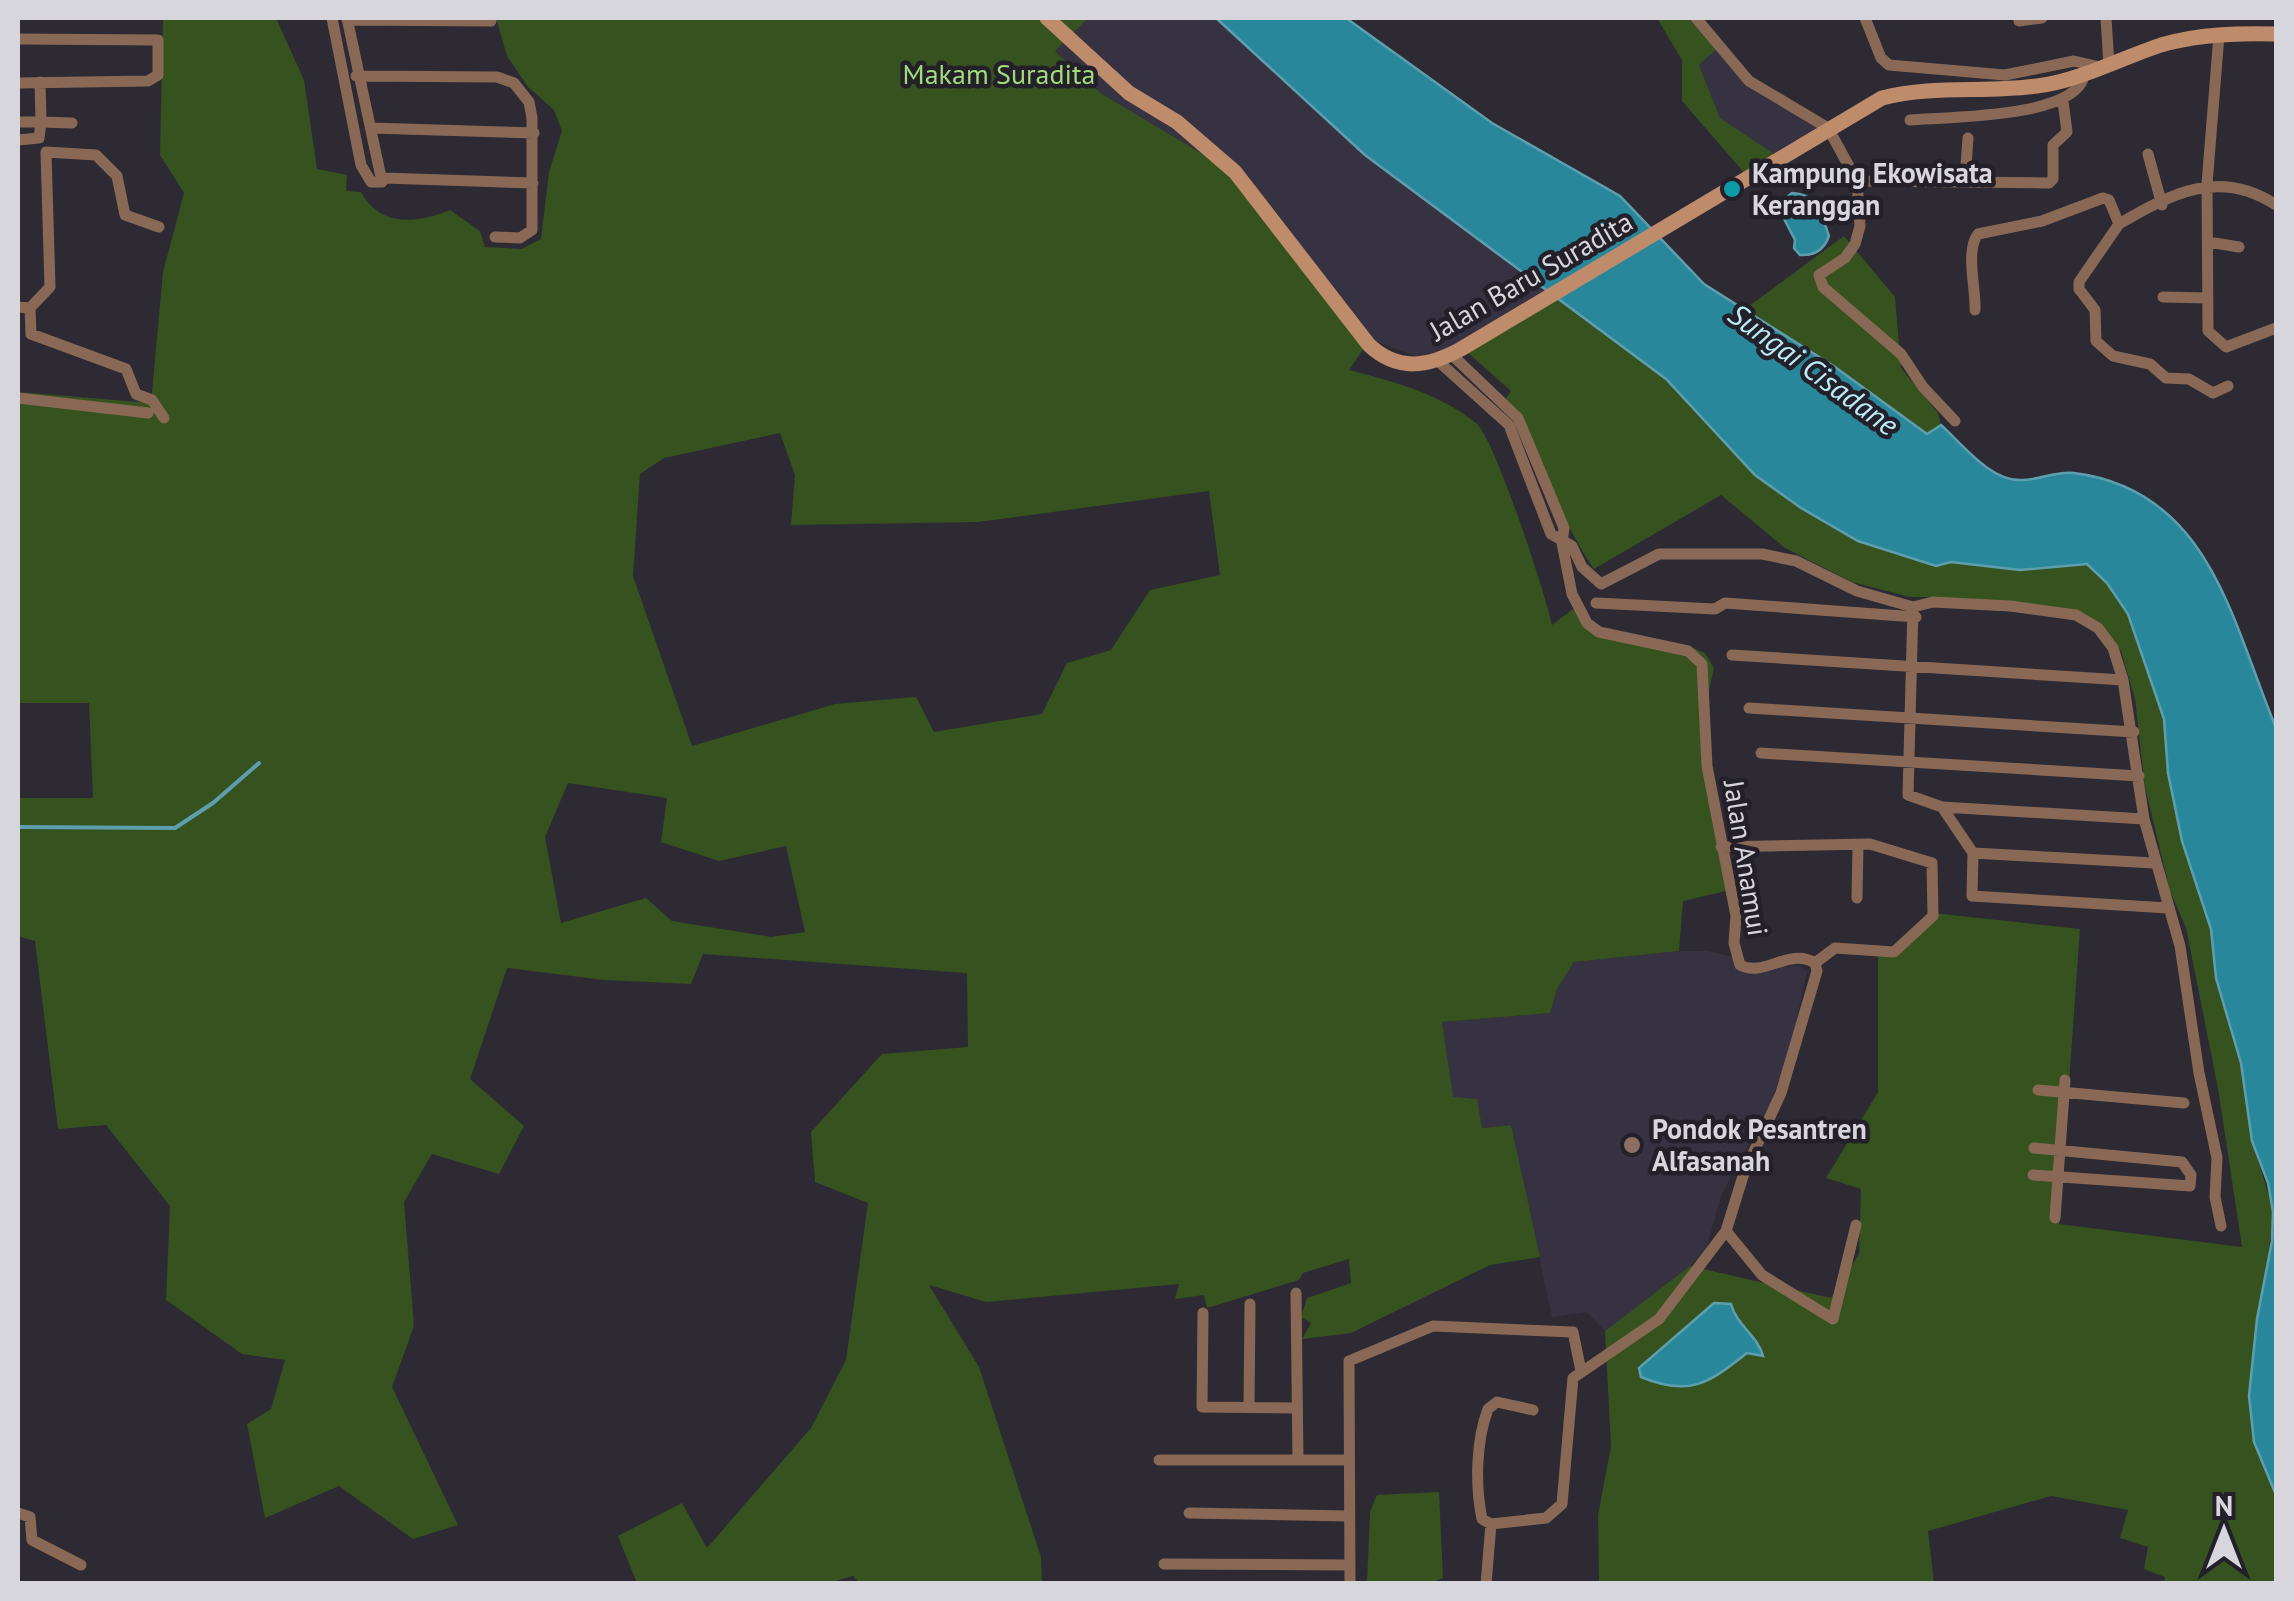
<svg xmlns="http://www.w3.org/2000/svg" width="2294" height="1601" viewBox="0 0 2294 1601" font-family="'PT Sans',sans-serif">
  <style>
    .built { fill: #373242 }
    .green { fill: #35521f; fill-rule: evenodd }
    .water { fill: #29879b; stroke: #5e9faf; stroke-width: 2.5 }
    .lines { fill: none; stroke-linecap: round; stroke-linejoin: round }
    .stream { stroke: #5e9faf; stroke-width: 4 }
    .minor { stroke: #896955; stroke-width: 11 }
    .secondary { stroke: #be8b6b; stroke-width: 15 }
    .culture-dot { fill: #0f9aa8; stroke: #24202a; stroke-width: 4 }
    .education-dot { fill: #8d6e63; stroke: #24202a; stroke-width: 4 }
    .labels { text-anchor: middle; stroke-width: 9; stroke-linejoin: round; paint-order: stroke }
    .park-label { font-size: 28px; fill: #a2dc7a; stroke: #24202a }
    .poi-label { font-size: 28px; font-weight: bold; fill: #d8d6dd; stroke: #24202a; text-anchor: start }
    .street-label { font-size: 28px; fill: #d8d6dd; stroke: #24202a }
    .water-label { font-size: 30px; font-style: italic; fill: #b8edfa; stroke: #24202a }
  </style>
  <rect width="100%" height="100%" fill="#2d2a34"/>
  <path class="built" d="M1088,18h128l149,137 188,138 -86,59 -43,7 -54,-20 -119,-156 -149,-89 -48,-44z
    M1719,47l17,25 91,57 -50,27 -57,-38 -21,-53z
    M1679,951h29l25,6 13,15 9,2 29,-7 16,-1 7,5 -18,85 -21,54 -46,83 -15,53 -17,20 -85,65 -18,-19 -35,5 -41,-192 -30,3 -29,-30 -10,-76 108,-9 7,-24 17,-27z"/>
  <path class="green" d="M163,18h113l28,62 13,89 30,6 -1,16 15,1c19,35 55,32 89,18l30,21 5,16 37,2 19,-10 8,-67 13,-41 -8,-21 -26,-23 -21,-31 -11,-38h592l-33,33 47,43 149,89 119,156 -21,31c46,12 89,23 127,53 18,14 70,172 76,202l21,-16 18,19 102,20 12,5 9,15 -13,58 25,165 -43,10 -4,50 -105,11 -17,27 -7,24 -108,9 11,75 24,2 5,29 29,-3 29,132 -50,8 -139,68 -49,6 9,-16 -10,-6 6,-19 44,-15 -2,-24 -46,14 -4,7 -92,28 -3,-13 -29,4 4,-15 -193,18 -57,-17 50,82 62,190 1,26 -181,1 -8,-8 -28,8 -188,-1 -19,-47 64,-33 25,45 104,-120 35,-68 22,-157 -53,-21 -4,-50 71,-78 86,-7 -1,-74 -264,-19 -12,30 -87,-4 -97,-12 -37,111 54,47 -25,48 -67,-20 -28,48 10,124 -22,61 66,138 -45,14 -74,-53 -74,32 -18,-94 24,-15 14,-49 -43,-6 -76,-54 4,-94 -64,-81 -48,4 -23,-188 -17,-5v-138h75l-4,-95h-71v-311l133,11 12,-131 21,-79 -24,-38zM780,433l15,42 -4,50 187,-3 231,-31 11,84 -70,15 -39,60 -44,13 -25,51 -108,18 -18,-35 -81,7 -143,42 -59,-170 7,-102 24,-16zM568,783l99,15 -6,44 58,19 67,-15 19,86 -34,5 -99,-16 -26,-23 -85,25 -16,-86z
    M1657,18h46l16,29 -20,18 21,53 57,38 -24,27 -71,-82v-41z
    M1844,236l51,61 6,71 37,45 3,12 -14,9 -92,-67 -94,-55z
    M1553,293l113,86 89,96 181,91 14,-4 70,8 45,-7 22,1 20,19 21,31 36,105 4,54 14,68 30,88 4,49 25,85 11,78 22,71 -25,184 5,46 22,53v88h-112l1,-6 -21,-8 4,-22 -28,-9 8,-28 -77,-14 -123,35 6,52h-335l-1,-68 13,-69 -6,-115 85,-65 141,32 28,-44 2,-65 -35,-11 52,-86v-141l24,1 31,-39 147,16 -21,295 183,23 -24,-159 -32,-160 -16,-37 -25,-104 -10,-88 -14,-48 -21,-28 -159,-26h-31l-58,-15 -67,-34 -64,-53 -127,74c-37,-53 -53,-116 -88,-171l5,-7 -44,-39zM1731,1304l17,49 -19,15h-90z
    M1439,1492l4,86 -12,5h-64l3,-71 7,-17z"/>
  <path class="water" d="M1216,18h130l146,105 128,73 84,88 131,83 92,67 14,-9c21,19 50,57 81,55 19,0 32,-9 52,-7 136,17 158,149 202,255v767l-22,-53 -5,-46 8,-77 15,-78 1,-29 -5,-29 -16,-42 -11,-78 -25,-85 -5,-49 -29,-88 -14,-68 -4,-54 -36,-105 -21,-31 -20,-19 -67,6 -69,-8 -15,4 -78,-25 -57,-33 -46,-33 -89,-96 -301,-224z
    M1792,193c27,1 29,21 37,43 -5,14 -14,20 -29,19l-6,-7 1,-8 -18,-35z
    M1714,1303l17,1c6,22 27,32 32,52l-16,-3c-39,31 -58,44 -106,24l-2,-9z"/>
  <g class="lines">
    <path class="stream" d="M18,827l157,1 38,-25 46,-40"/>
    <path class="minor" d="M332,18l29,147 10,17h11l-35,-164
      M1696,18l53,63 79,47 29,53 3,45 -5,18 -10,14 -26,17 4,12 78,67 22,33 32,34
      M1865,18l16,40 8,7 116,10 69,-14 30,7
      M2106,18l3,48
      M347,20l144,1
      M2019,21l23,-3
      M2219,35l-12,149 1,147 18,16 50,-19
      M18,39l140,1v35l-10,6 -130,2
      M356,76l141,1 17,6 15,19 3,16v112l-12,8 -25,-1
      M1910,120c38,-3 165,-2 174,-44
      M18,122h23l-1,-40
      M371,128l163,5
      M18,140l21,-2 2,-16 31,1
      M2148,154l14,51
      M384,178l149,5
      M1965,179l3,-41
      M1857,181l192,2 4,-4v-34l14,-13 -4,-31
      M2119,224l-40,58v7l16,21 1,31 17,15 37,8 16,14 23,1 24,14 15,-7
      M2208,242l31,5
      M2163,297l45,1
      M18,307l12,1 1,26 95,35 10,25 16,6 12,18
      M30,308l20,-21 -4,-135 50,3 21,21 8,39 34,12
      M1975,310c1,-23 -10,-59 3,-76l64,-13 61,-23 6,2 10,24c53,-31 101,-56 157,-19
      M1451,354l67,64 46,110 -2,15 10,51 15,29 12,9 89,19 14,13 5,102 29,150 -2,27 6,22c24,13 49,-18 75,-2
      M1438,361l71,64 42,109 21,12 10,21 19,17 58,-30h103l34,7 61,30 56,16 20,-5 77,4 66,9 22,13 15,20 10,32 21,139 36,127 19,127 18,85 -2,39 6,29
      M18,398l130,15
      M1596,603l119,6 10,-6 191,14
      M1913,607l-5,188 34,12 31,46 -1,43 196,12
      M1732,655l391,25
      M1749,708l385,24
      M1761,753l378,23
      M1942,807l202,12
      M1721,847l149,-3 62,19 1,53 -39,36 -59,-4 -20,15
      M1973,853l181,10
      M1857,898l1,-53
      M2038,1090l146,13
      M2033,1175l157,11 1,-11 -9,-13 -148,-14
      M2055,1218l10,-138
      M1726,1231l36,44 71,44 23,-94
      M1296,1293l2,167
      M1203,1313l-1,94 95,1
      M1249,1407l1,-103
      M1159,1460h189
      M18,1513l12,4 2,23 49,25
      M1189,1513l159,3
      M1491,1524l-9,-5c-7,-34 -6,-78 6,-110l9,-7 36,8
      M1164,1564l185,1
      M1350,1584l-1,-223 84,-35 140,6 8,39
      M1486,1584l5,-60 55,-6 16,-14 11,-126 86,-59 67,-88 18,-58 37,-80 36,-122 -2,-8"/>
    <path class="secondary" d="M1047,18l82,75 48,29 58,50 134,173c29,27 59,22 92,4l421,-251c51,-13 103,-5 155,-12 44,-6 82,-27 124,-41 37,-11 77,-12 115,-11"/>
  </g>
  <circle class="culture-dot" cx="1732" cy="189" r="10"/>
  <circle class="education-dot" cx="1632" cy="1145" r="10"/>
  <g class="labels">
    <g class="park-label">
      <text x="999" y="84">Makam Suradita</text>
    </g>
    <g class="poi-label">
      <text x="1752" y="183">Kampung Ekowisata<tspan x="1752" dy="32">Keranggan</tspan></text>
      <text x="1652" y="1139">Pondok Pesantren<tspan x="1652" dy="32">Alfasanah</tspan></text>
    </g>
    <g class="street-label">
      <text transform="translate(1531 276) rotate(-30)" y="10">Jalan Baru Suradita</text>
      <text transform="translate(1746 858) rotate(81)" y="10">Jalan Anamui</text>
    </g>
    <g class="water-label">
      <text transform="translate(1813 370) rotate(36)" y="10">Sungai Cisadane</text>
    </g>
  </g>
  <rect width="2294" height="1601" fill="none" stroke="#d8d6dd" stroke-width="40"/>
  <g transform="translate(2224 1531)" stroke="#24202a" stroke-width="8" paint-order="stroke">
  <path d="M0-8L18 38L0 25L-18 38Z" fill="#d8d6dd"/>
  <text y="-15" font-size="28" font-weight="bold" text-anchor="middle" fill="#d8d6dd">N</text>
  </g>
</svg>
